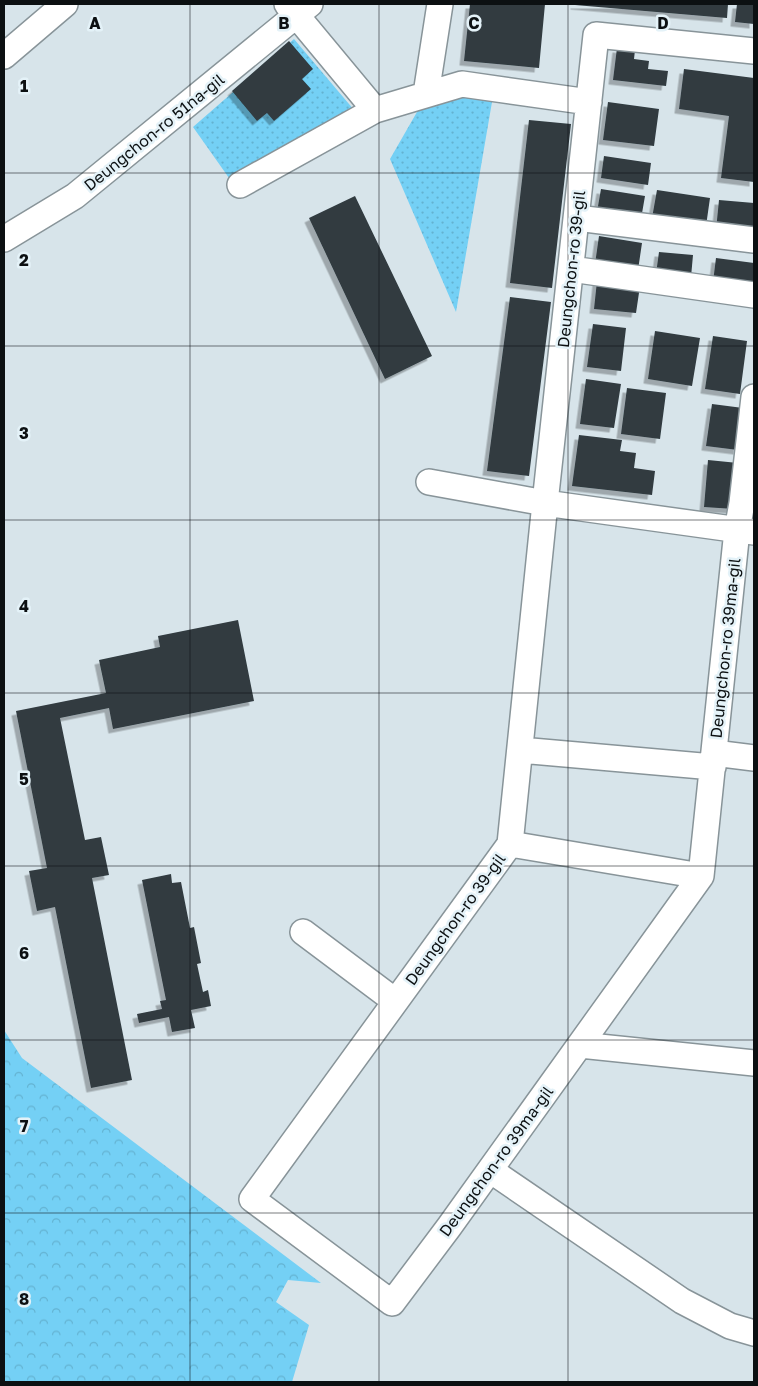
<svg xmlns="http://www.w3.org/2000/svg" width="758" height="1386" viewBox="0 0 758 1386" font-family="'Golos Text',sans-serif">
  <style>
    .green { fill: url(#green-dots) }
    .forest { fill: url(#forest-crowns) }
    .building { fill: #303b40; filter: url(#shadow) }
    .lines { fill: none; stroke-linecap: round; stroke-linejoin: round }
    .minor-casing { stroke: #889499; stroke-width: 28 }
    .minor { stroke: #fff; stroke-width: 25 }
    .grid { fill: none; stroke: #0c1012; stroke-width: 1; stroke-opacity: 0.55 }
    .labels { text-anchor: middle; stroke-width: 5; stroke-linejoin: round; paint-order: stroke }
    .street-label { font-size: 16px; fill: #0c1012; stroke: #e4f2f8 }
    .grid-label { font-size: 16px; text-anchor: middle; font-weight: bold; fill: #0c1012; stroke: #e4f2f8; stroke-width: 5; stroke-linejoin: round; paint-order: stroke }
  </style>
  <defs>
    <pattern id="green-dots" width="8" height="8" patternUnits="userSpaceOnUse" patternTransform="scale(1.25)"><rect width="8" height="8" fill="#74d0f5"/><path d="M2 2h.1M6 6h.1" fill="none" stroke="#63b2d1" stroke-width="1.8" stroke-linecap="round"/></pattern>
    <pattern id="forest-crowns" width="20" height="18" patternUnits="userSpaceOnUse" patternTransform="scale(1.25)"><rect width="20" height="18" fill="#74d0f5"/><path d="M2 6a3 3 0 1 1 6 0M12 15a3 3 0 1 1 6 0" fill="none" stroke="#63b2d1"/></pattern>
    <filter id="shadow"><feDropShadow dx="-4.5" dy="4.5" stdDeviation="0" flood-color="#0004"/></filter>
  </defs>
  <rect width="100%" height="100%" fill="#d7e4ea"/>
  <path class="green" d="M294,39l66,78 -96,52 -35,9 -36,-51z
    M457,95l35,7 -36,210 -66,-153 31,-54z"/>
  <path class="forest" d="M4,1030l18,28 299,225 -33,-3 -12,22 33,23 -17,57h-288z"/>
  <path class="building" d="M470,4h75l-6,64 -75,-7z
    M575,4h153l-1,14 -152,-13z
    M737,4h17v20l-19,-2z
    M289,41l24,28 -11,10 9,10 -37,32 -7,-8 -10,8 -25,-30z
    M617,48l18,2 -1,9 15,2 -1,8 20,2 -2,15 -53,-6z
    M684,69l70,9v104l-33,-4 8,-62 -50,-7z
    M608,102l51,7 -5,37 -51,-6z
    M529,120l42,4 -19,164 -42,-5z
    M604,156l47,7 -3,22 -47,-7z
    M601,189l44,7 -4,23 -44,-7z
    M657,190l53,8 -4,28 -54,-8z
    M355,196l77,160 -47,23 -76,-161z
    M719,200l35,3v31l-38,-4z
    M599,236l43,7 -4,27 -43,-6z
    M659,252l34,3 -2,22 -35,-3z
    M716,258l38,5v23l-41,-4z
    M597,281l43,5 -4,27 -42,-4z
    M510,297l41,5 -22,174 -42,-5z
    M593,324l33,4 -5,43 -34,-4z
    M655,331l45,7 -8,48 -44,-7z
    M713,336l34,5 -7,53 -35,-5z
    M586,379l35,5 -7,44 -34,-4z
    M627,388l39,5 -6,46 -39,-5z
    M712,404l31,4 -5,42 -32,-4z
    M579,435l43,5 -2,11 16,2 -2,15 21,3 -3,24 -80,-9z
    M708,460l30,3 -4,46 -30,-2z
    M238,620l16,81 -141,28 -4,-21 -49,10 25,122 16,-3 8,38 -17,3 40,202 -41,8 -36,-181 -18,4 -8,-40 18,-3 -31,-157 90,-18 -7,-33 61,-13 -2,-11z
    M171,874l1,9 9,-1 9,46 4,-1 7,36 -4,1 6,28 5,-2 3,16 -20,4 4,18 -23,4 -3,-15 -30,6 -2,-9 25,-5 -2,-8 6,-1 -24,-120z"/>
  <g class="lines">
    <g class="minor-casing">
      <path id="minor" d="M287,4l88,106
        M754,51l-158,-16 -51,468 -35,341 -258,355 140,104 57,-76 252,-351 36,-346 5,-27 12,-106
        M4,56l61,-52
        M426,94l14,-90
        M240,185l135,-75 87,-26 127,18
        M577,218l177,22
        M4,239l71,-43 235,-192
        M571,269l183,26
        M429,482l116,21 209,29
        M520,750l193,17
        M714,753l40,5
        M510,844l191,32
        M303,932l92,69
        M580,1045l174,18
        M490,1170l192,131 48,25 24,7"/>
    </g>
    <use href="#minor" class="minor"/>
  </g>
  <path class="grid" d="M190,4v1378M379,4v1378M568,4v1378M4,173h750M4,346h750M4,520h750M4,693h750M4,866h750M4,1040h750M4,1213h750"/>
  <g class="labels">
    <g class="street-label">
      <text transform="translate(154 132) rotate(-39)" y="6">Deungchon-ro 51na-gil</text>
      <text transform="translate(571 269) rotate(-84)" y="6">Deungchon-ro 39-gil</text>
      <text transform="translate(725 648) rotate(-84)" y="6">Deungchon-ro 39ma-gil</text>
      <text transform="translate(455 919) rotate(-54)" y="6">Deungchon-ro 39-gil</text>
      <text transform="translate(496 1161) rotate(-54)" y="6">Deungchon-ro 39ma-gil</text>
    </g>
  </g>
  <g class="grid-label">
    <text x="95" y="29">A</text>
    <text x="284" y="29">B</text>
    <text x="474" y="29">C</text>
    <text x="663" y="29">D</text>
    <text x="24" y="92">1</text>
    <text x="24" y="266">2</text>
    <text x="24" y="439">3</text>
    <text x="24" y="612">4</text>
    <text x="24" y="785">5</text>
    <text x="24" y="959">6</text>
    <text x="24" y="1132">7</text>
    <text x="24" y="1305">8</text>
  </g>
  <rect width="758" height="1386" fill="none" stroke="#0c1012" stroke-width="10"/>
</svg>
